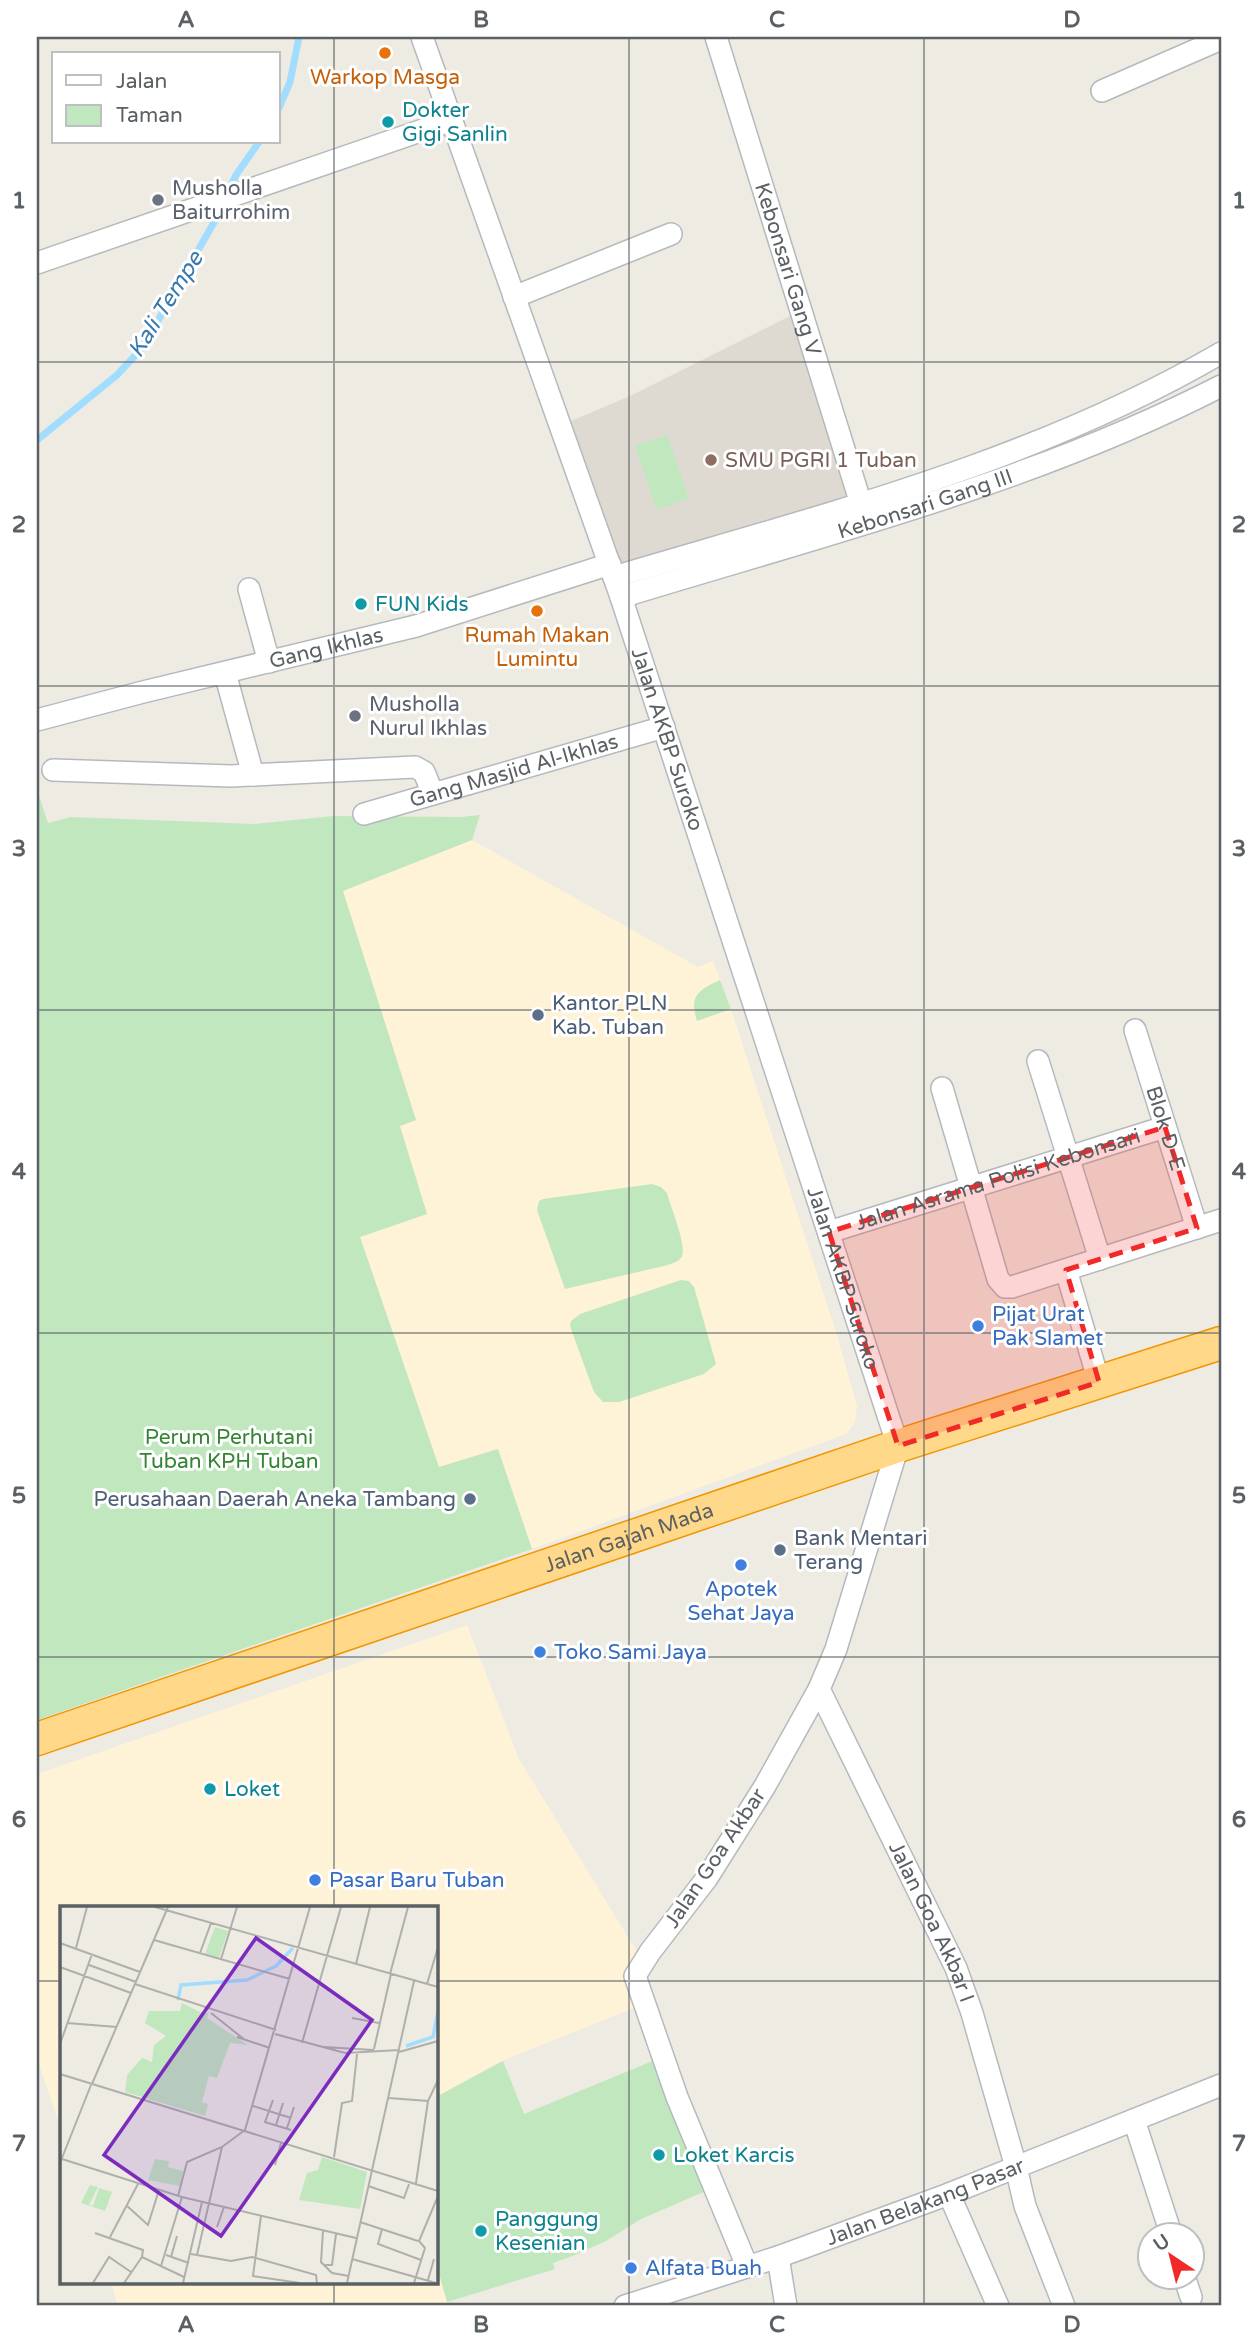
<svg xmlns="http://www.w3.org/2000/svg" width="1258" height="2343" viewBox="0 0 1258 2343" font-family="'Varela Round',sans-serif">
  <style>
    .commercial { fill: #fff3d7 }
    .education { fill: #dedad1 }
    .green { fill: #c1e7be }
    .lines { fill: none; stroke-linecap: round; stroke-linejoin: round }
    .stream { stroke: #a2ddff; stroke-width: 7 }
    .minor-casing { stroke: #b5b9be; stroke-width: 24 }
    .highway-casing { stroke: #f19500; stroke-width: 35 }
    .minor { stroke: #fff; stroke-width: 21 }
    .highway { stroke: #ffd989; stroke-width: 32 }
    .marked { fill: #ef2a28; fill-opacity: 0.2; stroke: #ef2a28; stroke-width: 5; stroke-dasharray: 14 9; stroke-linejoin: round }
    .grid { fill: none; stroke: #5b6064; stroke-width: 2; stroke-opacity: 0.55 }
    .food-dot { fill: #e8710a; stroke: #fff; stroke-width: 2.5 }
    .culture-dot { fill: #0f9aa8; stroke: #fff; stroke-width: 2.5 }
    .worship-dot { fill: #6b7280; stroke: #fff; stroke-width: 2.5 }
    .education-dot { fill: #8d6e63; stroke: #fff; stroke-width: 2.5 }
    .service-dot { fill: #5c6f8a; stroke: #fff; stroke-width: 2.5 }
    .shop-dot { fill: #3f7fe0; stroke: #fff; stroke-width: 2.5 }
    .labels { text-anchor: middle; stroke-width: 6; stroke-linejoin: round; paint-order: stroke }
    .food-label { font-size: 21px; fill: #c56008; stroke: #fff }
    .culture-label { font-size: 21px; fill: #0d838f; stroke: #fff; text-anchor: start }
    .worship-label { font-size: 21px; fill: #5b616d; stroke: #fff; text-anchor: start }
    .street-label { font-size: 21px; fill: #5b6064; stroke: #fff }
    .education-label { font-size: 21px; fill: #785e54; stroke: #fff; text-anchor: start }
    .service-label { font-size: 21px; fill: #4e5e75; stroke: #fff; text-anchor: start }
    .shop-label { font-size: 21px; fill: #366cbe; stroke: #fff; text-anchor: start }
    .park-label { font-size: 21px; fill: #338531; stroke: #fff }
    .water-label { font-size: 23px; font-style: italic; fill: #3979ac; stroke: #fff }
    .inset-river { fill: none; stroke: #a2ddff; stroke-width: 3.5 }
    .inset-road { fill: none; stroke: #afafac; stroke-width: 2 }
    .view { fill: #7b2cbf; fill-opacity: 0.15; stroke: #7b2cbf; stroke-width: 3.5 }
    .inset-edge { fill: none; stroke: #5b6064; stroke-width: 3.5 }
    .neatline { fill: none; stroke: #5b6064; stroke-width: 2.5 }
    .grid-label { font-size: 23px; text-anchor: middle; font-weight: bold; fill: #5b6064 }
  </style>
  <rect width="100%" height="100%" fill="#eeebe3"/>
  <path class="commercial" d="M472,840l226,127 15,-6 18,48 105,323 21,74 -2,16 -9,12 -314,115 -34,-100 -59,18 -79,-230 67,-23 -28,-88 17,-6 -74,-229z
    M467,1625l52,134 120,196 -16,20 11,33 -137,55 -61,34v-190h-375v221l-24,-69v-285z
    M436,2263l13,43h-331l-7,-24h325z"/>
  <path class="education" d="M796,313l54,185 -229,67 -50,-144 59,-25z"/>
  <path class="green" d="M667,435l22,63 -32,12 -22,-64z
    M37,790l11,33 23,-6 184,7 78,-8 128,1 19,-2 -8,25 -129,51 73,229 -16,6 27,88 -67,23 79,230 59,-18 34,100 -495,171z
    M720,980l11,29 -34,12c-8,-25 1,-31 23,-41z
    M652,1184l9,3 6,6c3,12 20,53 15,63 -3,6 -9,7 -14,9l-103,24 -28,-79 2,-9 4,-2z
    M681,1280l8,1 5,6 22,77 -12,10 -85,28h-16l-9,-10 -3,-8 -21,-58 1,-5 9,-7z
    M655,2060l53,130 -67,29 -35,22 -31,14 -22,8 2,6 -108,33 -11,-39v-166l67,-36 21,53z"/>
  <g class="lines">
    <path class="stream" d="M278,110l12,-28 9,-45
      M228,191l8,-16 23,-33
      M37,440l80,-65 26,-28 82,-144"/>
    <g class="minor-casing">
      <g id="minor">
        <path id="s1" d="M422,37l199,560 277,849 -62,203 -17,40 -54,97 -58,92 -57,74 -15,24 42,121 70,169"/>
        <path id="s2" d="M716,37l149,480"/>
        <path d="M1102,91l119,-52"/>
        <path d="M37,263l415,-143"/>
        <path d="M514,297l157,-63"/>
        <path d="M614,577c208,-62 418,-114 607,-224"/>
        <path d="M249,589l20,73"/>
        <path id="s3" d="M621,597c202,-62 411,-114 600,-211"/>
        <path d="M225,673l28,102"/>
        <path id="s4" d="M37,720l106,-28 273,-66 194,-62"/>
        <path d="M53,770l178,6 184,-9 9,5 9,22"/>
        <path id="s5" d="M364,814l300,-87"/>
        <path id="s6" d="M1135,1030l62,198"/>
        <path d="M1038,1061l62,198"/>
        <path d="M942,1088l56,191 7,8h7l209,-67"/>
        <path id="s7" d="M829,1232l336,-105"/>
        <path d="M1066,1270l33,112"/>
        <path id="s8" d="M819,1689l137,279 16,45 44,154 9,39 39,100"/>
        <path d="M1134,2120l37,114"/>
        <path d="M949,2194l49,112"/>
        <path d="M778,2257l8,49"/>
        <path d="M1184,2276l7,21"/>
        <path id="s9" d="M625,2306l153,-49 171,-63 272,-109"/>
      </g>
    </g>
    <g class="highway-casing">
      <g id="highway">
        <path id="s10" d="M37,1739l861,-293 323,-103"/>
      </g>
    </g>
    <use href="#minor" class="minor"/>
    <use href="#highway" class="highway"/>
  </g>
  <path class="marked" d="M1165,1127l32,101 -131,42 33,112 -201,64 -69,-214z"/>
  <path class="grid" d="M334,37v1870M629,37v2269M924,37v2269M37,362h1184M37,686h1184M37,1010h1184M37,1333h1184M37,1657h1184M37,1981h24M436,1981h785M334,2282v24"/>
  <g class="food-dot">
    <circle cx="385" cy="53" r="7"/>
    <circle cx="537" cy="611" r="7"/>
  </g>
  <g class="culture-dot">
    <circle cx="388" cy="122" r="7"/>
    <circle cx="361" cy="604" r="7"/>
    <circle cx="210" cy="1789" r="7"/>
    <circle cx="659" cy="2155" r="7"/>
    <circle cx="481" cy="2231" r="7"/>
  </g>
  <g class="worship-dot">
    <circle cx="158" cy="200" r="7"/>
    <circle cx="355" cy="716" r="7"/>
  </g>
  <circle class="education-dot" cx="711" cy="460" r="7"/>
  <g class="service-dot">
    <circle cx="538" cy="1015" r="7"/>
    <circle cx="470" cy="1499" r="7"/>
    <circle cx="780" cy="1550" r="7"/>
  </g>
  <g class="shop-dot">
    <circle cx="978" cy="1326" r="7"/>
    <circle cx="741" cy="1565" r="7"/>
    <circle cx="540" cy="1652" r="7"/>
    <circle cx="315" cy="1880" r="7"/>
    <circle cx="631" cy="2268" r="7"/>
  </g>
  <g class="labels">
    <g class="food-label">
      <text x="385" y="84">Warkop Masga</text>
      <text x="537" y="642">Rumah Makan<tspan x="537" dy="24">Lumintu</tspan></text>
    </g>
    <g class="culture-label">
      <text x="402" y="117">Dokter<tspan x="402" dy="24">Gigi Sanlin</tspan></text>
      <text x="375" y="611">FUN Kids</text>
      <text x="224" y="1796">Loket</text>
      <text x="673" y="2162">Loket Karcis</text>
      <text x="495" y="2226">Panggung<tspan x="495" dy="24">Kesenian</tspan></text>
    </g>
    <g class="worship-label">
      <text x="172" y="195">Musholla<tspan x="172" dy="24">Baiturrohim</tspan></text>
      <text x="369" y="711">Musholla<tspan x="369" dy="24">Nurul Ikhlas</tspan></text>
    </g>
    <g class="street-label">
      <text dy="7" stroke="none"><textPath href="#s2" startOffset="243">Kebonsari Gang V</textPath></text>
      <text dy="7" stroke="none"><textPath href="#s3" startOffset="318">Kebonsari Gang III</textPath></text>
      <text dy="7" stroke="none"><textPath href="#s4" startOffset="298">Gang Ikhlas</textPath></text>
      <text dy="7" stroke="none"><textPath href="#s1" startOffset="744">Jalan AKBP Suroko</textPath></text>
      <text dy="7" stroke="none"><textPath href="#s5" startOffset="156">Gang Masjid Al-Ikhlas</textPath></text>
      <text dy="7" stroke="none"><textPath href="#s6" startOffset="103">Blok D-E</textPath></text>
      <text dy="7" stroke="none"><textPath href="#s7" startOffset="177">Jalan Asrama Polisi Kebonsari</textPath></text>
      <text dy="7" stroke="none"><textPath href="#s1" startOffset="1311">Jalan AKBP Suroko</textPath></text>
      <text dy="7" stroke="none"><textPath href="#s10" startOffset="625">Jalan Gajah Mada</textPath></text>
      <text transform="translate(715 1858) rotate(-56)" y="7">Jalan Goa Akbar</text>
      <text dy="7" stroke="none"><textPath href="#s8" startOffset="259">Jalan Goa Akbar I</textPath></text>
      <text dy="7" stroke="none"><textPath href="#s9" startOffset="318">Jalan Belakang Pasar</textPath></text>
    </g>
    <g class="education-label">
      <text x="725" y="467">SMU PGRI 1 Tuban</text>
    </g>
    <g class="service-label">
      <text x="552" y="1010">Kantor PLN<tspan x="552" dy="24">Kab. Tuban</tspan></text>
      <text x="456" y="1506" text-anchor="end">Perusahaan Daerah Aneka Tambang</text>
      <text x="794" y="1545">Bank Mentari<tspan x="794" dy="24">Terang</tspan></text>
    </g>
    <g class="shop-label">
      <text x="992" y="1321">Pijat Urat<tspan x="992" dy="24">Pak Slamet</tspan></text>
      <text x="741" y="1596" text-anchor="middle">Apotek<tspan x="741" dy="24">Sehat Jaya</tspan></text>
      <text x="554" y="1659">Toko Sami Jaya</text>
      <text x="329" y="1887">Pasar Baru Tuban</text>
      <text x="645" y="2275">Alfata Buah</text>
    </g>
    <g class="park-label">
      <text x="229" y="1444">Perum Perhutani<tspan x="229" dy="24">Tuban KPH Tuban</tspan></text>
    </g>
    <g class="water-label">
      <text transform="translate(165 304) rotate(-58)" y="8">Kali Tempe</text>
    </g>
  </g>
  <g transform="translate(60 1906)">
    <rect width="378" height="378" fill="#eeebe3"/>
    <path d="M155,21l13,4 -9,27 -14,-4zM122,97l22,11 5,-2 -2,6 41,27 -18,-2 -13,35 -8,-2 -7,26 6,2 -3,12 -80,-24 2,-17 15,-17 10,4 2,-17 12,-9 -21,-13 4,-12h31zM262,251l45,15 -7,37 -61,-9 8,-27 11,-3zM95,253l14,2 -1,6 15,4 -3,15 -32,-6zM30,279l8,2 -9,18 4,1 6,-18 13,4 -7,19 -24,-8z" fill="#c1e7be"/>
    <path class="inset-river" d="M118,94l3,-15 66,-5 29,-14 17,-18M346,140l27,-9 5,-26"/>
    <path class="inset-road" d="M95,1l283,80M94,34l136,39M0,37l80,29M16,42l11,-41M140,47l11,-30M161,53l16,-52M296,58l14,-57M29,59l47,17M0,61l71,26M330,68l18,-67M75,78l141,46M367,78l11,-37M151,107l34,27M292,112l27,5M7,117l50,4M215,128l70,19 54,-3M177,131l33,11M242,137l39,-136M0,138l32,-90M264,141l50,3M314,143l17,-75M339,146l39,-11M0,168l378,117M32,178l76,-177M329,192l39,3M213,194l-8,22 26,8M193,200l38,12M216,219l7,-22M227,222l7,-21M274,251l8,-54 10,-2 5,-47M2,253l120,38 174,41M0,257l31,-78M215,259l6,-22M356,277l12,-82 10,-21M308,280l36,12 5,-14M118,290l9,-34 35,-15 23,-17 65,-223M66,299l22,20 11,-35M201,310l-8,60 47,7M300,316l58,19M157,321l7,-20M322,323l-4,15 43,16M263,325l-2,31 11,11 17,3M35,327l48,17 -1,7M50,331l28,-53M131,348l40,7 21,-4 64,18 1,8M106,349l23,8M137,349l25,-108M111,351l6,-21M292,353l84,24M265,359h7l4,-31M101,360l21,-69M368,374l6,-21M33,377l16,-26 22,15M64,377l18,-26 42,20M123,377l19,-81M287,377l67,-302M354,377l11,-35 -6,-7 19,-45"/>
    <path class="view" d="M196,32l116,82 -151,216 -117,-81z"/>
    <rect width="378" height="378" class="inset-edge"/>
  </g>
  <rect width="1258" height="2343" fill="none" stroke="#ffffff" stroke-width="77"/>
  <rect x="52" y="52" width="228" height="91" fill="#ffffff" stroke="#bdbfc1" stroke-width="2"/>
  <rect x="66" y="75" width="35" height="10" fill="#ffffff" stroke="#bdbfc1" stroke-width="2"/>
  <text x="116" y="88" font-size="21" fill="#5b6064">Jalan</text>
  <rect x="66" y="105" width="35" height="21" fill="#c1e7be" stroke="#bdbfc1" stroke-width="2"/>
  <text x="116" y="122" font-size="21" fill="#5b6064">Taman</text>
  <g transform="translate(1171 2256) rotate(325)"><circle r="33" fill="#ffffff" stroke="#bdbfc1" stroke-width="2"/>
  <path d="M0-5L12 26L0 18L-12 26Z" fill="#ef2a28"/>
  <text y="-10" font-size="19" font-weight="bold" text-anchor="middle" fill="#5b6064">U</text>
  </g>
  <rect x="38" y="38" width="1182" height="2266" class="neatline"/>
  <g class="grid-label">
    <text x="186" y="27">A</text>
    <text x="481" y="27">B</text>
    <text x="777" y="27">C</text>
    <text x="1072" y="27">D</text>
    <text x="19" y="208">1</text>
    <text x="1239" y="208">1</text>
    <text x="19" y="532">2</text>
    <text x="1239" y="532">2</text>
    <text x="19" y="856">3</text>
    <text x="1239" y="856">3</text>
    <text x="19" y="1179">4</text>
    <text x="1239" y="1179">4</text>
    <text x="19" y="1503">5</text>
    <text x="1239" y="1503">5</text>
    <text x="19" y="1827">6</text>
    <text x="1239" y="1827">6</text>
    <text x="19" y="2151">7</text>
    <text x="1239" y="2151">7</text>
    <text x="186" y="2332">A</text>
    <text x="481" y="2332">B</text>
    <text x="777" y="2332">C</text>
    <text x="1072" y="2332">D</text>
  </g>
</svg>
